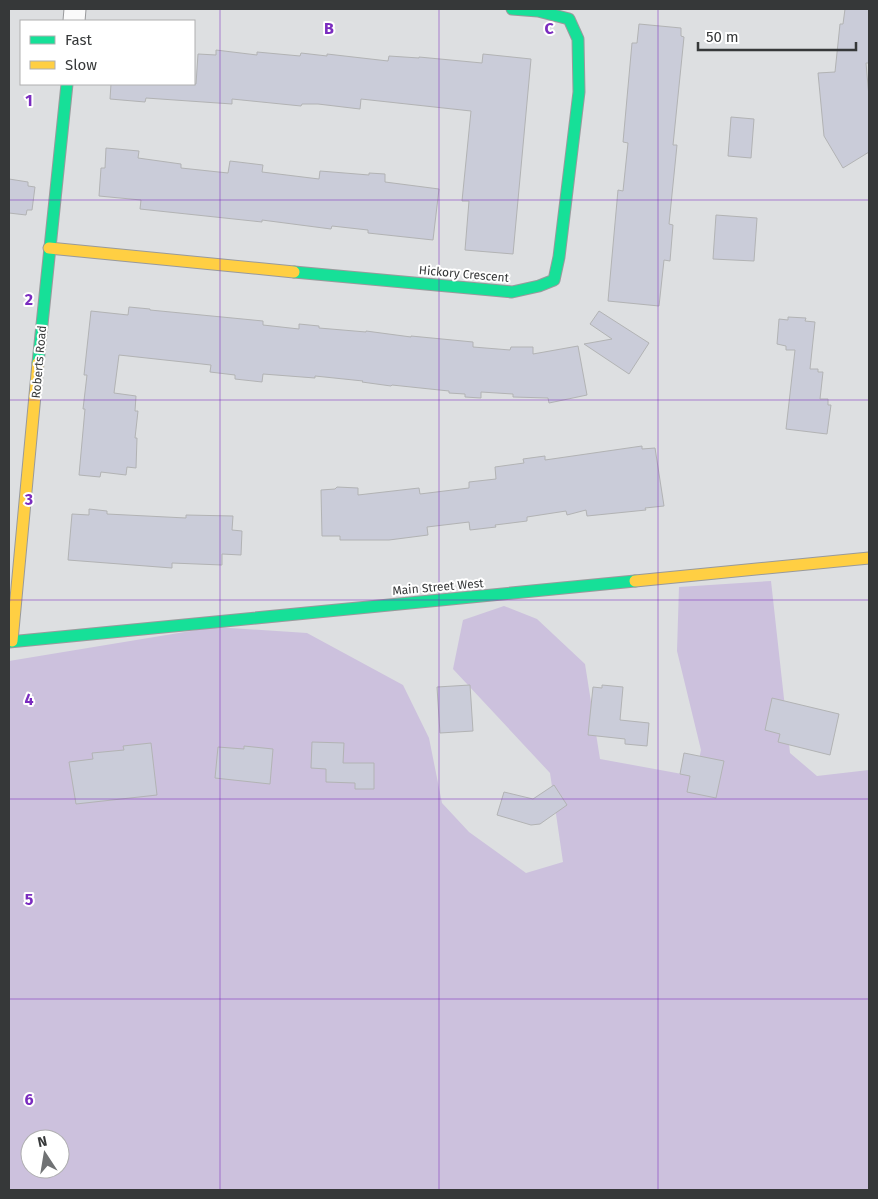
<svg xmlns="http://www.w3.org/2000/svg" width="878" height="1199" viewBox="0 0 878 1199" font-family="'Fira Sans',sans-serif">
  <style>
    .green { fill: #ccc1dd; fill-rule: evenodd }
    .building { fill: #caccd9; stroke: #b2b3b4 }
    .lines { fill: none; stroke-linecap: round; stroke-linejoin: round }
    .street-casing { stroke: #999a9c; stroke-width: 23 }
    .fast-casing { stroke: #999a9c; stroke-width: 13 }
    .slow-casing { stroke: #999a9c; stroke-width: 13 }
    .street { stroke: #fafafa; stroke-width: 21 }
    .fast { stroke: #16e098; stroke-width: 11 }
    .slow { stroke: #ffcf43; stroke-width: 11 }
    .grid { fill: none; stroke: #7b2cbf; stroke-width: 1; stroke-opacity: 0.55 }
    .labels { text-anchor: middle; stroke-width: 4; stroke-linejoin: round; paint-order: stroke }
    .street-label { font-size: 12px; fill: #363839; stroke: #fff }
    .grid-label { font-size: 16px; text-anchor: middle; font-weight: bold; fill: #7b2cbf; stroke: #fff; stroke-width: 4; stroke-linejoin: round; paint-order: stroke }
  </style>
  <rect width="100%" height="100%" fill="#dddfe1"/>
  <path class="green" d="M771,581l19,172 27,23 52,-6v420h-860v-529l206,-34 92,6 96,52 26,53 13,65 27,29 57,41 37,-11 -13,-89 -97,-104 10,-49 41,-14 33,13 48,45 15,95 82,15 15,-5 4,-19 -24,-99 2,-64zM30,1139h30v30h-30z"/>
  <path class="building" d="M845,9h24v54h-3l3,34v55l-26,16 -19,-32 -6,-63 17,-1 5,-48h3z
    M639,24l42,4v8l3,1 -11,108h4l-8,79 4,1 -3,36 -6,-1 -5,46 -51,-5 10,-111 5,1 5,-48 -5,-1 9,-99h5z
    M216,50l41,5v-3l43,4 1,-3 26,3v-2l61,7 1,-5 30,2v-1l63,6 1,-9 48,5 -18,195 -48,-4 4,-49h-7l9,-90 -110,-12 -1,10 -42,-5h-16l-1,2 -69,-7v5l-86,-6 -1,4 -35,-3 1,-15h85l2,-30 18,1z
    M731,117l23,2 -3,39 -23,-2z
    M106,148l33,3 -1,7 43,6v4l47,5 2,-12 33,4 -1,7 57,7 1,-8 49,4v-2l16,1v8l54,7 -6,51 -65,-7v-3l-36,-4 -1,3 -69,-9v2l-122,-13 1,-9 -42,-4 2,-28h4z
    M9,179l19,3v4l7,1 -3,23h-5l-1,5 -17,-2z
    M716,215l41,3 -3,43 -41,-2z
    M129,307l21,2v1l113,11v4l36,4v-5l20,2v2l47,4v-1l45,6v-1l62,6v5l37,3 1,-3h22v7l45,-8 9,49 -38,8 -1,-5 -35,-1v-3l-32,-2v6l-16,-1v-3l-16,-1v-2l-57,-6 -1,1 -29,-4 1,-1 -48,-5v2l-52,-4 -1,8 -27,-3v-4l-25,-3 1,-7 -92,-10 -5,38 22,3 -1,15h3l-3,27h2l-1,30 -9,-1 -1,8 -25,-3 -1,5 -21,-2 6,-66h-2l4,-34h-3l7,-64 37,4z
    M599,311l50,32 -20,31 -45,-30 28,-5 -22,-15z
    M788,317l18,1 -1,3 10,1 -5,47h8v3h5l-3,27h8v6h3l-4,29 -41,-5 9,-79h-9v-4l-9,-2 2,-25 9,1z
    M642,446v3l13,-1 9,58 -19,2 1,2 -59,6 -1,-6 -19,5 -1,-4 -39,6v4l-32,4 1,2 -26,3 -1,-8 -42,5 1,8 -39,5h-49v-4h-18l-1,-46 14,-1 2,-2 21,1v7l61,-7 1,6 49,-6v-6l27,-3 -1,-12 29,-4 -1,-4 22,-3v4z
    M89,509l18,2v3l79,4v-3l47,1 -1,14 10,1 -1,24 -19,-1v11l-50,-2v5l-104,-8 4,-46 17,1z
    M470,685l3,46 -33,2 -3,-46z
    M602,685l21,2 -3,33 29,3 -2,23 -22,-2v-5l-37,-4 5,-48 9,1z
    M772,698l67,16 -9,41 -52,-13 2,-8 -15,-4z
    M312,742l32,1 -1,20h31v26h-19v-6l-29,-1v-13l-15,-1z
    M151,743l6,52 -81,9 -7,-42 24,-3 -1,-6 32,-3 -1,-4z
    M244,746l29,3 -3,35 -55,-6 3,-31 26,2z
    M684,753l40,8 -8,37 -29,-6 3,-16 -10,-2z
    M554,785l13,20 -27,19 -9,1 -34,-10 7,-23 29,7z"/>
  <g class="lines">
    <g class="street-casing">
      <path id="street" d="M74,21l1,-12"/>
    </g>
    <g class="fast-casing">
      <path id="fast" d="M294,272l218,20 27,-6 15,-6 5,-23 20,-165 -1,-53 -9,-20 -31,-8 -26,-2
        M38,363l29,-279
        M9,642l626,-61"/>
    </g>
    <g class="slow-casing">
      <path id="slow" d="M49,248l245,24
        M635,581l234,-23
        M12,641l26,-278"/>
    </g>
    <use href="#street" class="street"/>
    <use href="#fast" class="fast"/>
    <use href="#slow" class="slow"/>
  </g>
  <path class="grid" d="M220,9v1181M439,9v1181M658,9v1181M9,200h860M9,400h860M9,600h860M9,799h860M9,999h860"/>
  <g class="labels">
    <g class="street-label">
      <text transform="translate(464 274) rotate(5)" y="4">Hickory Crescent</text>
      <text transform="translate(39 362) rotate(-85)" y="4">Roberts Road</text>
      <text transform="translate(438 587) rotate(-5)" y="4">Main Street West</text>
    </g>
  </g>
  <g class="grid-label">
    <text x="329" y="34">B</text>
    <text x="549" y="34">C</text>
    <text x="29" y="106">1</text>
    <text x="29" y="305">2</text>
    <text x="29" y="505">3</text>
    <text x="29" y="705">4</text>
    <text x="29" y="905">5</text>
    <text x="29" y="1105">6</text>
  </g>
  <rect width="878" height="1199" fill="none" stroke="#363839" stroke-width="20"/>
  <rect x="20" y="20" width="175" height="65" fill="#ffffff" stroke="#afafb0"/>
  <rect x="30" y="36" width="25" height="8" fill="#16e098" stroke="#afafb0"/>
  <text x="65" y="45" font-size="15" fill="#363839">Fast</text>
  <rect x="30" y="61" width="25" height="8" fill="#ffcf43" stroke="#afafb0"/>
  <text x="65" y="70" font-size="15" fill="#363839">Slow</text>
  <g transform="translate(45 1154) rotate(348)"><circle r="24" fill="#ffffff" stroke="#afafb0"/>
  <path d="M0-4L9 19L0 12L-9 19Z" fill="#707274"/>
  <text y="-8" font-size="14" font-weight="bold" text-anchor="middle" fill="#363839">N</text>
  </g>
  <path d="M698 42v8h158v-8" fill="none" stroke="#363839" stroke-width="2.5"/>
  <text x="706" y="42" font-size="15" fill="#363839" stroke="#ffffff" stroke-width="4" paint-order="stroke">50 m</text>
</svg>
